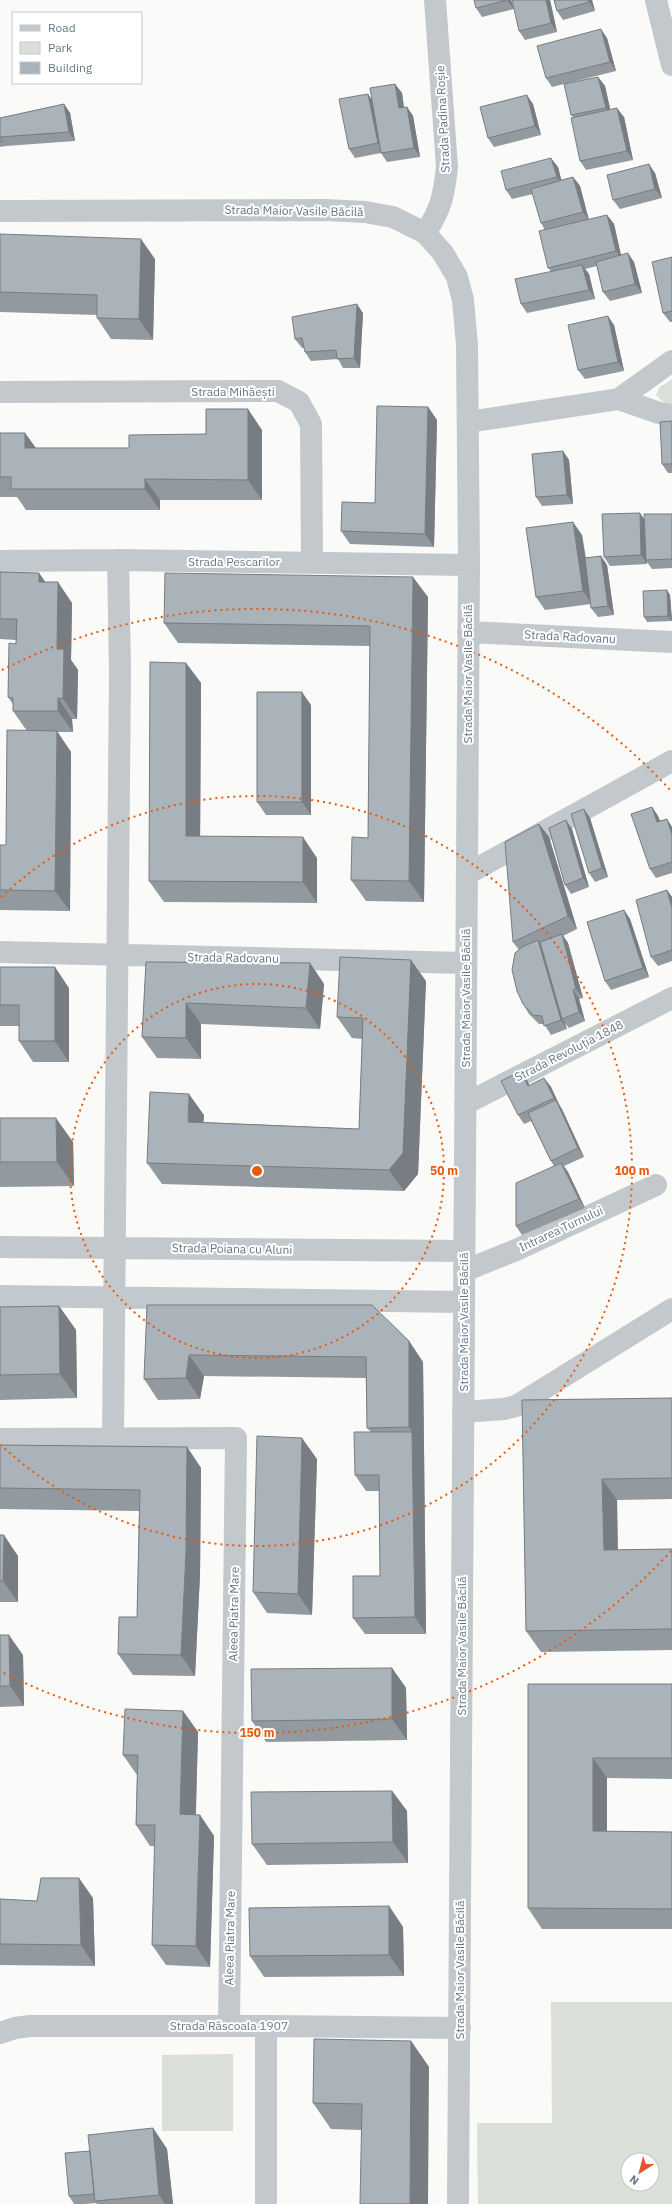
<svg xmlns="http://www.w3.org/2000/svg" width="672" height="2204" viewBox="0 0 672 2204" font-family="'IBM Plex Sans',sans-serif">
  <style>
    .green { fill: #dadfd7; fill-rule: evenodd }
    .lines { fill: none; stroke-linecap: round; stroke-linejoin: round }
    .minor { stroke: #c3c8cc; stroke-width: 22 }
    .wall { fill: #929a9f }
    .shaded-wall { fill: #777d82 }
    .building { fill: #aab3b9; stroke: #777d82 }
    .ring { fill: none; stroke: #e8590c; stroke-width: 2; stroke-dasharray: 2 4 }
    .labels { text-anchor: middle; stroke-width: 4; stroke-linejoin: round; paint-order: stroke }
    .street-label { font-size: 12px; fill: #657683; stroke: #fff }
    .centre { fill: #e8590c; stroke: #fff; stroke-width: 2 }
    .ring-label { font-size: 12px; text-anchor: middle; font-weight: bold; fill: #e8590c; stroke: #fff; stroke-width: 4; stroke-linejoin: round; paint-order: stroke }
  </style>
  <rect width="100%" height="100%" fill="#fafaf8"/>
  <path class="green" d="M672,379v25l-8,-1 -8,-8 4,-8z
    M551,2002h121v202h-194l-1,-81h75zM628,2160h24v24h-24z
    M233,2054v77h-71v-76z"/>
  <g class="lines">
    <path class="minor" d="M656,0l16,65
      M0,211l325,-1 40,2 28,5 32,16 18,20 14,24 6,23 4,45 2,220 -11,1639
      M425,233c16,-23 19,-38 22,-66l-12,-167
      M0,392l278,-1 21,11 12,22 1,138
      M619,399l40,14 13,2
      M468,422l151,-23 53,-38
      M0,561l118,-1 351,5
      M468,632l204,10
      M467,874l205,-113
      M0,952l466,11
      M465,1104l207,-106
      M0,1247l464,4
      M464,1271l52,-21 140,-65
      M0,1296l464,6
      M463,1412l41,-3 12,-3 156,-97
      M113,1438l7,-767 -2,-111
      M0,1439l236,-1 -7,588
      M266,2026v178
      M0,2033l15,-5 15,-2h236l194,2"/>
  </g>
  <path class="wall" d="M474,0h37l3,9 -32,8 -6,-9z
    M550,0l7,32 -32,8 -6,-9z
    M554,0h38l3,11 -32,9 -6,-9z
    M607,38l9,33 -64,16 -6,-9z
    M598,77l7,9 5,23 14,8 9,43 -47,10 -6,-9 -7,-44 -2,-2z
    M395,84l7,9 2,14h3l6,9 7,41 -33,5 -6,-9 -26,5 -6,-9 19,-55 4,6z
    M64,104l6,9 5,28 -69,5 -6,1v-29z
    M533,104l8,31 -47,12 -6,-9z
    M558,167l3,13 12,-3 7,9 9,34 18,-5 7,9 7,31 13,7 8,31 -32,8 -7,-9 -6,-26 -12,3 4,5 6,25 -68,14 -6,-9 30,-33 -3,-3 -3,-38 -4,-7 -8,-29 -21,5 -6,-9z
    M655,173l7,25 -42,11 -7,-9z
    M0,234l155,25 -2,81 -42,-1 -14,-21v-3l-97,-3z
    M672,257v65h-2l-7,-9z
    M363,313l-3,55h-17l-5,-9 -27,2 -6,-9 -1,-4h-2l-7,-9z
    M614,325l10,46 -39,8 -7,-9z
    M428,407l9,13 -3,127 -84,-3 -9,-13 34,-28z
    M672,421v52h-4l-6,-9z
    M262,430v70h-102v10h-134l-9,-13h-17v-64h25l11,15h93l77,-14z
    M563,451l6,9 4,44 -31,2 -6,-9z
    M672,514v54l-20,1 -5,-7v2l-37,2 -6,-9 40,-37z
    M582,535l4,23 15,-2 6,9 7,50 -16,2 -7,-9v-4l-46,6 -9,-13z
    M0,572l39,1 6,9 27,21 -1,57 7,10 -1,49h-5l1,13h-16l14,20 -1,159 -70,-1v-65h6l21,-114 -14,-20v-7l-5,-7 8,-57 -16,-1z
    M667,590l3,5 2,26 -25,1 -3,-5z
    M428,597l-4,305 -58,-1 -15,-21 17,-42 2,-192 -192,-3 -14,-20z
    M186,663l15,20 -1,153 117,22v45l-153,-1 -15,-21z
    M311,705v110h-45l-9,-13z
    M652,807l6,9 2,5 7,-2 5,8v46l-16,5 -6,-9z
    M584,809l6,9 18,59 -13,5 -6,-9z
    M539,824l10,13 28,92 -14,7 5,7 15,55 -4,1 6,22 -16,7 -4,-5 2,6 -16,6 -7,-11h-5l-10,-10 -6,-10 -4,-54 -6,-8z
    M572,829l17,58 -18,7 -6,-9z
    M667,890l5,7v64l-14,5 -7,-9z
    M624,910l6,9 19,58 -38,13 -6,-9z
    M146,962l164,1 14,21 -4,45 -119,-5v35l-44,-1 -15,-21z
    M0,967l69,21v74h-36l-14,-21v-15h-19z
    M426,981l-8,193 -14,17 -242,-7 -15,-21 57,-48 -1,7 156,7 3,-90 -10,-1 -15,-21z
    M544,1078l7,9 33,70 -20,9 4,6 17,36 -63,27 -6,-9 38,-60 -3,-5 -20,-40 -7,3 -6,-9 9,-35 2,6z
    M0,1118l73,24 1,44 -74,1z
    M147,1305l262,36 14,21 1,86 2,186h-61l-12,-16 27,-42 -1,-85h-13l-11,-16 16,-43 -4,-4 -1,-50 -162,-2 -4,23 -42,1 -14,-21z
    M59,1306l17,24 1,68 -77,2v-93z
    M672,1398v101l-55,1 1,50 54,-1v101l-131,2 -15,-21 -4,-231z
    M0,1445l187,2 14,21 -1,106 -5,102 -62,-1 -15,-21 19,-37 2,-106 -139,-2v17z
    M317,1459l-5,156 -45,-2 -14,-21z
    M0,1535l18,21v46h-18z
    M0,1635l23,20 1,51 -24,1z
    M392,1668l14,20 1,52 -141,2 -14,-21z
    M528,1684h144v95l-65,-1v53l65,1v97h-130l-14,-21z
    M183,1711l15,21 -2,83h4l14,21 -4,131 -44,-2 -14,-20 3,-99h-5l-14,-21 1,-50 -14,-20z
    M392,1791l15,20 1,52 -141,2 -15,-21z
    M93,1898l2,68 -95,-1v-66l37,2z
    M389,1906l14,21 1,49 -140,1 -14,-21z
    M411,2041l18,26 -68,63 -30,-1 -18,-26z
    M153,2128l14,21 6,55h-76l-1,-1 -11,1h-11l-5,-8 21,-45z"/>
  <path class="shaded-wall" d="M507,0h4l3,9z
    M546,0h4l7,32 -6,-9z
    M588,0h4l3,11 -6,-9z
    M601,29l6,9 9,33 -6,-9z
    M598,77l7,9 7,31 -6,-9z
    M395,84l7,9 3,24 -6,-9z
    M368,94l6,9 10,49 -6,-9z
    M527,95l6,9 8,31 -6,-9z
    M64,104l6,9 5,28 -6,-9z
    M407,107l6,9 7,41 -6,-9z
    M617,108l7,9 9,43 -6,-9z
    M551,158l7,9 5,19 -6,-9z
    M649,164l6,9 7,25 -7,-9z
    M573,177l7,9 9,35 -6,-9z
    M607,215l7,9 8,36 -6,-9z
    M141,239l14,20 -2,81 -14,-21z
    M628,253l6,9 8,31 -7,-9z
    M582,265l7,9 6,25 -6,-9z
    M357,304l6,9 -3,55 -6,-10z
    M608,316l6,9 10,46 -6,-9z
    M428,407l9,13 -3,127 -9,-13z
    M248,409l14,21v70l-14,-20z
    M25,433l15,21 -15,-6z
    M563,451l6,9 4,44 -6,-9z
    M145,479l15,21v10l-15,-21z
    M640,513l6,9v38l1,2v2l-6,-9z
    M573,522l9,13 10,69 -9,-13z
    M601,556l6,9 7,50 -6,-9z
    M39,573l15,21 -15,-12z
    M413,577l15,20 -4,305 -15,-21z
    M58,582l14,21 -1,57 7,10 -1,49 -14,-20 -6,-50z
    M667,590l3,5 2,26 -4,-5z
    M186,663l15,20 -1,174 -14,-21z
    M302,692l9,13v110l-9,-13z
    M58,698l14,21 1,13 -15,-21z
    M57,731l14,21 -1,159 -15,-20z
    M652,807l6,9 6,15 -7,-9z
    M584,809l6,9 18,59 -6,-9z
    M667,819l5,8v8z
    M566,820l6,9 17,58 -6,-9z
    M539,824l10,13 28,92 -9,-13z
    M303,837l14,21v45l-14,-21z
    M667,890l5,7v11z
    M624,910l6,9 19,58 -6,-9z
    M562,934l6,9 15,55 -7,-9z
    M538,940l6,9 18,70 3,4 2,6 -6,-9z
    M411,960l15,21 -8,193 -14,17 -15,-21z
    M310,963l14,21 -4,45 -14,-21z
    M55,967l14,21v74l-14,-21z
    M573,990l6,9 6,22 -6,-9z
    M186,1003l15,21v35l-15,-21z
    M521,1071l6,9 7,15 -6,-9z
    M544,1078l7,9 9,20 -6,-9z
    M189,1094l15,21 -2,28 -14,-21z
    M556,1100l6,9 22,48 -6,-9z
    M56,1118l17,24 1,44 -17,-24z
    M561,1163l7,9 17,36 -6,-9z
    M59,1306l17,24 1,68 -17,-24z
    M409,1341l14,21 1,86 2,186 -11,-17 -3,-185 -3,-5z
    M189,1355l15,21 -4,23 -14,-21z
    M302,1438l15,21 -5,156 -14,-21z
    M187,1447l14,21 -1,106 -5,102 -14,-21z
    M602,1479l15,21 1,71 -14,-21z
    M4,1535l14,21v46l-15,-21z
    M9,1635l14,20 1,51 -14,-20z
    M392,1668l14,20 1,52 -15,-21z
    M183,1711l15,21 -3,103 -15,-21z
    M593,1758l14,20v74l-14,-21z
    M392,1791l15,20 1,52 -15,-21z
    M200,1815l14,21 -4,131 -14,-21z
    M79,1878l14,20 2,68 -14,-21z
    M389,1906l14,21 1,49 -15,-21z
    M411,2041l18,26 -1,137h-18z
    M153,2128l14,21 6,55h-8l-6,-9z"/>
  <path class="building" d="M474,0h33l-31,8z
    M512,0h34l5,23 -32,8z
    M554,0h34l1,2 -32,9z
    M601,29l9,33 -64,16 -9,-32z
    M598,77l8,31 -35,7 -7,-31z
    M395,84l4,24 8,-1 7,41 -33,5 -11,-65z
    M368,94l10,49 -29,6 -10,-50z
    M527,95l8,31 -47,12 -8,-31z
    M64,104l5,28 -69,5v-19z
    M617,108l10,43 -47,10 -9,-43z
    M0,137l3,4 -3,1z
    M551,158l6,19 -51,13 -5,-19z
    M649,164l6,25 -42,11 -6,-25z
    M573,177l10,35 -42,11 -10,-34z
    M607,215l9,36 -68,17 -9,-37z
    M0,234l141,5 -2,80 -42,-1v-23l-97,-3z
    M628,253l7,31 -32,8 -7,-30z
    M672,257v54l-9,2 -11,-51z
    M582,265l7,25 -68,14 -6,-25z
    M357,304l-3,54 -17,1 -1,-9 -31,2 -3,-14 -7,1 -3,-22z
    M608,316l10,46 -40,8 -10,-45z
    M377,406l51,1 -3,127 -84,-3 1,-29 33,1z
    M206,409h42v71l-103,-1v10h-134v-12h-11v-44h25v15h104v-13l77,-1z
    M672,421v43h-10l-2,-42z
    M563,451l4,44 -31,2 -4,-43z
    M640,513l1,42 -37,2 -2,-43z
    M644,514h28v45l-26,1z
    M573,522l10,69 -47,6 -10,-69z
    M601,556l7,50 -17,2 -6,-50z
    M0,572l39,1v9h19l-1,67h7l-1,50 -5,-1v13h-45v-13l-5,-1 1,-54 7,1 1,-25h-17z
    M165,573l248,4 -4,304 -58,-1 1,-43 16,1 2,-212 -206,-3z
    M667,590l1,26 -24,1 -1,-26z
    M150,662l36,1v173l117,1v45l-154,-1z
    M257,692h45v110h-45z
    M7,730l50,1 -2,160 -55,-1v-45h6z
    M652,807l5,15 10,-3 5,16v27l-22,7 -19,-55z
    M584,809l18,59 -13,5 -18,-59z
    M566,820l17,58 -18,7 -16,-57z
    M539,824l29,92 -55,26 -8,-100z
    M667,890l5,18v42l-21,7 -15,-57z
    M624,910l19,58 -38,13 -18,-59z
    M562,934l14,55 -3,1 6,22 -17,7 -22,-77z
    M538,940l23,80 -17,6 -2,-10 -9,-1 -10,-11 -6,-13 -5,-21 3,-17 7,-6z
    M340,957l71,3 -8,193 -14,17 -242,-7 3,-71 39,2 -1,28 171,7 4,-111 -26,-1z
    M146,962l164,1 -4,45 -120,-5v35l-44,-1z
    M0,967h55v74h-36v-36h-19z
    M521,1071l7,15 16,-8 10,20 -36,17 -17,-34z
    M556,1100l22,48 -27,13 -23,-48z
    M0,1118h56l1,44h-57z
    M561,1163l18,36 -63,27v-43z
    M147,1305h225l37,36v86l-42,1 -1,-71 -177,-2 -3,23 -42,1z
    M59,1306l1,68 -60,1v-68z
    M672,1398v80l-70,1 2,71 68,-1v80l-146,2 -4,-231z
    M354,1432h58l3,185 -62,1v-42h27l-1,-101h-24z
    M257,1436l45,2 -4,156 -45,-2z
    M0,1445l187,2 -1,106 -5,102 -63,-1 1,-37h18l3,-127 -140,-2z
    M0,1535h4l-1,46h-3z
    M0,1635h9l1,51h-10z
    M392,1668v51l-140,2 -1,-52z
    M528,1684h144v74h-79v73l79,1v77l-144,-1z
    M125,1709l58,2 -3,103 20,1 -4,131 -44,-1 3,-120h-19l2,-70h-15z
    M392,1791l1,51 -141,2 -1,-52z
    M41,1878h38l2,67 -81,-1v-45l37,2z
    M389,1906v49l-139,1 -1,-48z
    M314,2039l97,2 -1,163h-50l2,-100 -49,-1z
    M153,2128l6,67 -64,6 -7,-66z
    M90,2151l4,43 -25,2 -4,-43z"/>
  <g class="ring">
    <circle cx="257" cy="1171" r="187"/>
    <path d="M1 897A375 375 0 1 1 1 1445"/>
    <path d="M671 1551A562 562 0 0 1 2 1672M2 670A562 562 0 0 1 671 791"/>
  </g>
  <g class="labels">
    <g class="street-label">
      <text transform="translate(443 119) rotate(-93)" y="4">Strada Padina Roșie</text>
      <text transform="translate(294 211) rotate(1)" y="4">Strada Maior Vasile Băcilă</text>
      <text x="233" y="396">Strada Mihăești</text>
      <text x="234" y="566">Strada Pescarilor</text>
      <text transform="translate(570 637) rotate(3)" y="4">Strada Radovanu</text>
      <text transform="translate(468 674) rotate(-90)" y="4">Strada Maior Vasile Băcilă</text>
      <text transform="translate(233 958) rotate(1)" y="4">Strada Radovanu</text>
      <text transform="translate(466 998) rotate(-90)" y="4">Strada Maior Vasile Băcilă</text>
      <text transform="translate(569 1051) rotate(-27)" y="4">Strada Revoluția 1848</text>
      <text transform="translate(561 1229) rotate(-25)" y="4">Intrarea Turnului</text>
      <text transform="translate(232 1249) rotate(1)" y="4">Strada Poiana cu Aluni</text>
      <text transform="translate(464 1322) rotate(-90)" y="4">Strada Maior Vasile Băcilă</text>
      <text transform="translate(234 1614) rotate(-89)" y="4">Aleea Piatra Mare</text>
      <text transform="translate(462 1646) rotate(-90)" y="4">Strada Maior Vasile Băcilă</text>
      <text transform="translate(230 1938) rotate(-89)" y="4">Aleea Piatra Mare</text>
      <text transform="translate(460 1970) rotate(-90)" y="4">Strada Maior Vasile Băcilă</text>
      <text x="229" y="2030">Strada Răscoala 1907</text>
    </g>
  </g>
  <circle cx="257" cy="1171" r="6" class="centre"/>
  <g class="ring-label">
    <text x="444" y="1175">50 m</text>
    <text x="632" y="1175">100 m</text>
    <text x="257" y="1737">150 m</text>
  </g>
  <rect x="12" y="12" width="130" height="72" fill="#ffffff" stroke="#c1c8cd"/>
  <rect x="20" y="25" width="20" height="6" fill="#c3c8cc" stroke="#c1c8cd"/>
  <text x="48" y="32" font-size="12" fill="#657683">Road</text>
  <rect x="20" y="42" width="20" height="12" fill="#dadfd7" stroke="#c1c8cd"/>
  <text x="48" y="52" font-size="12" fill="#657683">Park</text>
  <rect x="20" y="62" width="20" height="12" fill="#aab3b9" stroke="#c1c8cd"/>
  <text x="48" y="72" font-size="12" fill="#657683">Building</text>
  <g transform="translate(640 2172) rotate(216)"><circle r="19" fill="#ffffff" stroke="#c1c8cd"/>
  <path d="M0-3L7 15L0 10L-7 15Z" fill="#e4572e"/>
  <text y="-6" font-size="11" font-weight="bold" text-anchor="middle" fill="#657683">N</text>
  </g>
</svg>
